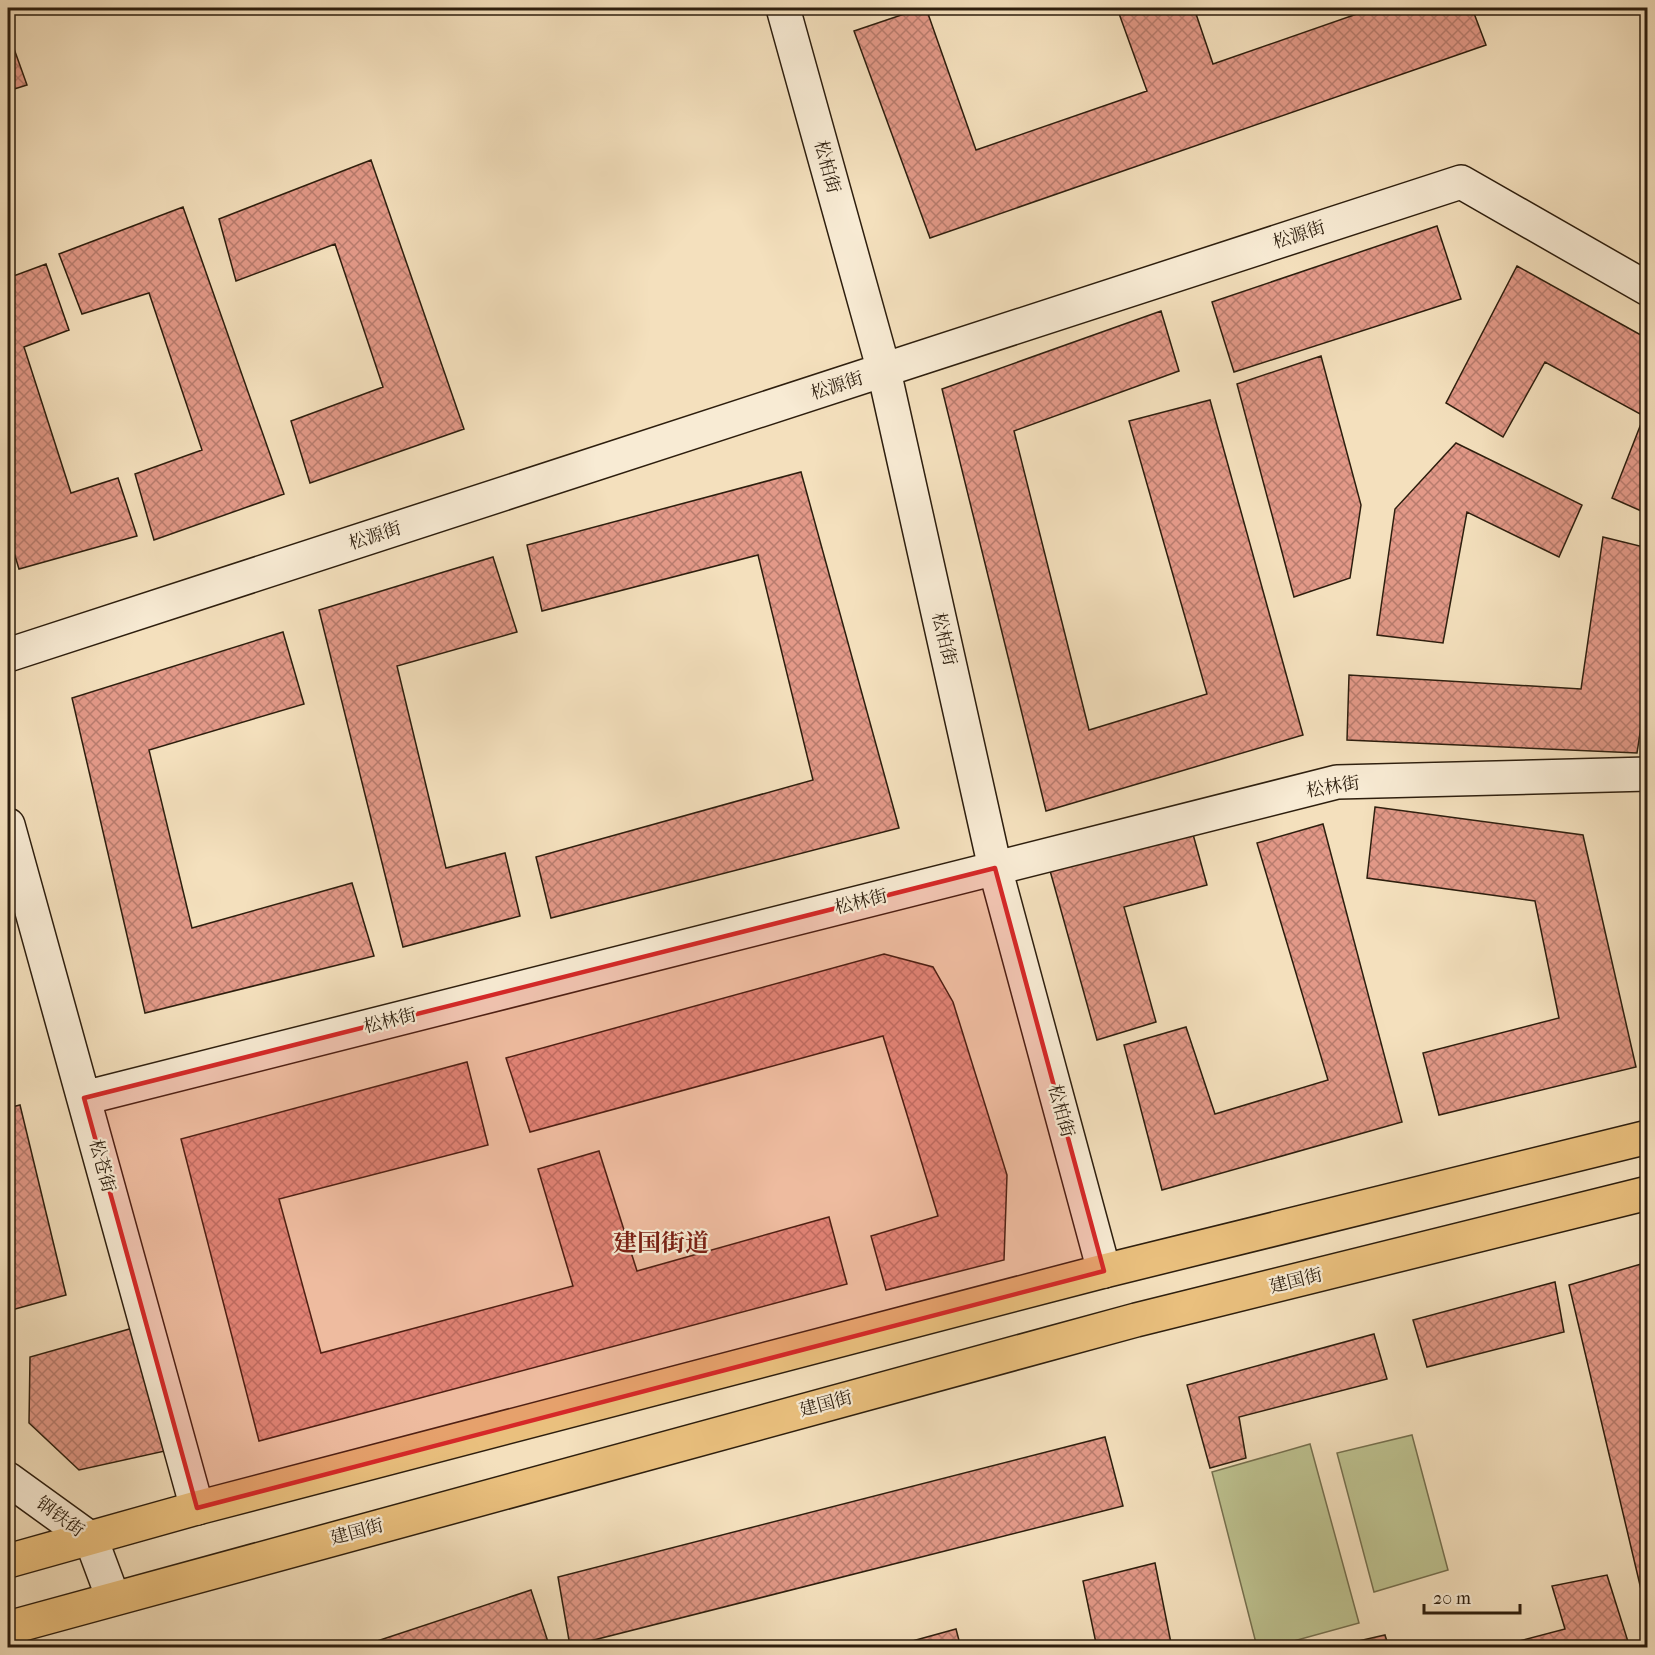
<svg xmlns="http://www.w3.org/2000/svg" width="1655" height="1655" font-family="'IM FELL French Canon','Noto Serif SC',serif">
<defs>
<pattern id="building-cross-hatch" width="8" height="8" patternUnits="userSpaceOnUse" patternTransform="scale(1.5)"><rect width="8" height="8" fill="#e39988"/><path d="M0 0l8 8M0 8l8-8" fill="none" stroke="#b87c6e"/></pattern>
</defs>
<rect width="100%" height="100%" fill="#f4e0bd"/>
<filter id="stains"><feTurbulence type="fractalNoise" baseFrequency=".00333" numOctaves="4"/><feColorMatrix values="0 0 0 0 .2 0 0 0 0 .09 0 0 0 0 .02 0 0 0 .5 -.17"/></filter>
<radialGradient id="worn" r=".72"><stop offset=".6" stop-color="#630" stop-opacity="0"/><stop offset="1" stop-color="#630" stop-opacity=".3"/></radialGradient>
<path fill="#bdc290" stroke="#75704f" stroke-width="1.5" d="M1412 1435 1448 1570 1374 1592 1337 1453Z
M1310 1444 1359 1623 1272 1647H1257L1212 1472Z"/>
<path fill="url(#building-cross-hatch)" stroke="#2d1e0e" stroke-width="1.5" d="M922 8H926L976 150 1147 91 1117 8H1194L1213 64 1374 8H1472L1486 45 930 238 854 31Z
M8 32 27 85 8 91Z
M371 160 464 429 310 483 291 421 383 387 335 244 236 281 219 219Z
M183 207 284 494 154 540 135 474 202 450 149 293 82 314 59 254Z
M1437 226 1461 299 1234 372 1212 302Z
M46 264 69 330 24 347 71 493 118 478 137 536 19 569 8 533V278Z
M1517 266 1648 339V514L1612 498 1644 416 1545 362 1503 437 1446 403Z
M1161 311 1179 371 1014 431 1089 730 1207 694 1129 421 1210 400 1303 735 1046 811 942 389Z
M1321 356 1361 505 1350 578 1294 597 1237 384Z
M1456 443 1582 505 1559 557 1467 512 1443 643 1377 635 1395 509Z
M801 472 899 828 551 918 536 857 813 780 758 555 542 611 527 545Z
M1603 537 1648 548V680L1637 753 1347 740 1349 675 1581 689Z
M493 557 517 632 397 666 446 868 505 853 520 916 403 947 319 610Z
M283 632 304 704 149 750 192 928 352 883 374 956 145 1013 72 698Z
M1375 807 1583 835 1636 1067 1439 1115 1423 1053 1559 1018 1535 901 1367 878Z
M1323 824 1402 1122 1162 1190 1124 1045 1186 1027 1215 1114 1328 1080 1257 843Z
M1191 827 1207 885 1124 907 1156 1022 1097 1040 1049 867Z
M884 954 933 967 953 1002 1007 1175 1004 1260 886 1290 871 1236 938 1216 883 1036 530 1132 506 1058Z
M467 1062 488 1145 279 1199 321 1353 573 1286 538 1169 599 1151 637 1271 829 1217 847 1284 259 1441 181 1139Z
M20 1105 66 1295 8 1311V1108Z
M1648 1262V1619L1569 1285Z
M1555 1282 1564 1332 1427 1367 1413 1320Z
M133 1328 165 1451 79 1470 29 1423 30 1357Z
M1374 1334 1387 1379 1239 1417 1246 1458 1210 1468 1187 1385Z
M1105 1437 1123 1506 570 1646 558 1577Z
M1155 1563 1172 1648H1097L1083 1581Z
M1607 1575 1630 1648H1492L1565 1629 1552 1586Z
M531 1590 550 1648H356Z
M956 1629 961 1648H887Z
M1385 1635 1389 1648H1332V1647Z"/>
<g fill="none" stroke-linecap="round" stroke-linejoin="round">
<defs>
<path id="secondary" d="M783 8 884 371 995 868 1104 1271
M8 655 1461 182 1648 289
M8 825 197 1508
M84 1098 1337 782 1648 774
M8 1479 91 1539 113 1598"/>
<path id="primary" d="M8 1561 197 1508 1104 1271 1648 1137
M8 1628 1136 1320 1648 1193"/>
</defs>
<use href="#secondary" stroke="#2d1e0e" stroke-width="36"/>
<use href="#primary" stroke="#2d1e0e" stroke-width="36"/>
<use href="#secondary" stroke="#f8ebd4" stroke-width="33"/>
<use href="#primary" stroke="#eac07e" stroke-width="33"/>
</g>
<path fill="#d62828" fill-opacity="0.2" stroke="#d62828" stroke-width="4.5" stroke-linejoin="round" d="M995 868 1104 1271 197 1508 84 1098Z"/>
<g text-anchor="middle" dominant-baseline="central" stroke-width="4.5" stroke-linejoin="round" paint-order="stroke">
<g font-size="18" fill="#2d1e0e" stroke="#f8ebd4">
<text transform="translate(827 167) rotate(75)">松柏街</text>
<text transform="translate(1299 235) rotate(-18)">松源街</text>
<text transform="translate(837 386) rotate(-18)">松源街</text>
<text transform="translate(375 536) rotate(-18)">松源街</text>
<text transform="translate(944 639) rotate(77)">松柏街</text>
<text transform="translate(1333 787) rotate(-9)">松林街</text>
<text transform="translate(861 902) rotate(-14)">松林街</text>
<text transform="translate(390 1021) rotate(-14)">松林街</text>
<text transform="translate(1061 1111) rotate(75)">松柏街</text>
<text transform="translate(102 1166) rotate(75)">松苍街</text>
<text transform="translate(1296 1281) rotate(-14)">建国街</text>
<text transform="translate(826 1404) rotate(-15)">建国街</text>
<text transform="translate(60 1517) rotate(36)">钢铁街</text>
<text transform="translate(357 1532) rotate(-15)">建国街</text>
</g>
<g font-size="24" font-weight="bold" fill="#7a1f14" stroke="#f8ebd4">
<text x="661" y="1243">建国街道</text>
</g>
</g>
<rect width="1655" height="1655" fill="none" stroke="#f4e0bd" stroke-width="30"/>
<rect x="9" y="9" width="1637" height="1637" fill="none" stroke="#2d1e0e" stroke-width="3"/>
<rect x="15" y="15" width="1625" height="1625" fill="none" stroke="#2d1e0e" stroke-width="1.5"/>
<path d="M1424 1604v9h96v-9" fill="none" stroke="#2d1e0e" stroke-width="3"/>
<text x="1433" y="1604" font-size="18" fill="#2d1e0e" stroke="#f8ebd4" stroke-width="4.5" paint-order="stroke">20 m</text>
<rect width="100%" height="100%" filter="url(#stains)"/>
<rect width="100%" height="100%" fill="url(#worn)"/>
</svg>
